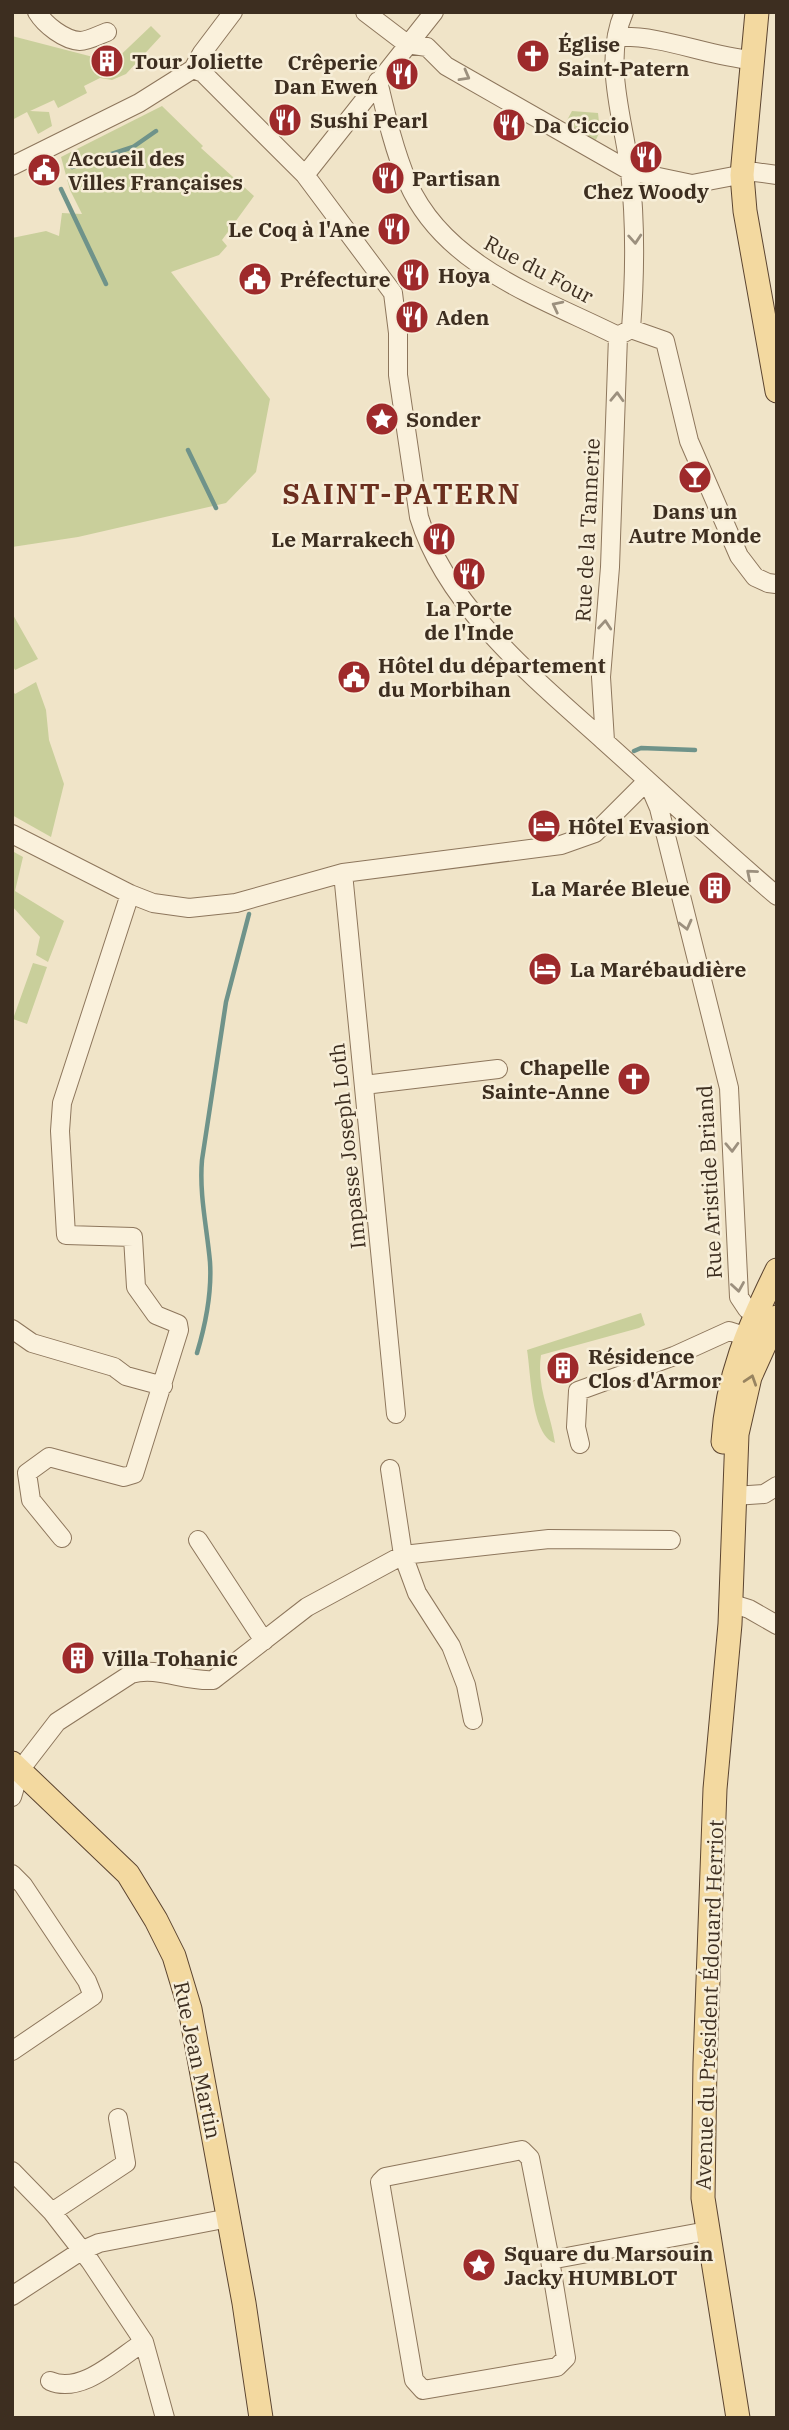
<svg xmlns="http://www.w3.org/2000/svg" width="789" height="2430" font-family="'IBM Plex Serif',serif">
<rect width="100%" height="100%" fill="#f0e4c8"/>
<path fill="#c9cf9b" d="M151 26 161 36 126 74 112 80 100 78 84 86 87 93 58 108 54 100 30 111 49 112 52 126 38 134 27 112 12 120V36L97 58 101 66 108 67Z
M162 106 203 146 201 148 254 196 222 240 227 246 219 255 171 272 270 399 256 472 226 503 78 537 12 547V238L46 231 59 236 62 213 82 214 70 190 61 157Z
M572 111 598 113 600 131 595 142 565 124Z
M12 613 38 659 15 670 12 664Z
M36 682 46 710 49 740 64 784 51 837 12 815V690L15 694Z
M14 852 23 857 15 891 64 921 48 962 36 955 40 937 12 906Z
M33 963 47 967 27 1024 13 1019Z
M641 1313 645 1325 639 1328 541 1355C536 1387 551 1413 555 1443 531 1435 531 1373 527 1350Z"/>
<g fill="none" stroke-linecap="round" stroke-linejoin="round">
<path stroke="#6f938a" stroke-width="4.5" d="M72 167 133 147 156 131
M61 189 106 284
M188 450 216 508
M634 751 641 748 695 750
M197 1353C206 1323 212 1293 210 1262 207 1228 199 1194 202 1160L226 1002 249 914"/>
<defs>
<path id="minor" d="M37 12C45 25 64 40 80 41 88 41 99 35 107 32
M365 12 407 44 427 47 446 66 630 171 692 184 755 172 777 175
M624 12C602 62 624 121 630 172 636 225 635 276 631 329L665 341 689 441 739 556 755 577 768 583 776 584
M617 37C664 35 706 56 752 60
M193 69 203 73 305 175 393 293 398 333V375L419 517C446 606 535 679 603 740 661 792 717 845 777 896
M378 81C386 115 394 150 408 183 445 267 542 298 618 336
M12 166 139 103 193 69 202 53 233 12
M305 175 434 12
M605 741 601 677 610 567 618 336 631 329
M650 787 659 808 729 1088 739 1297 747 1309 766 1317
M12 834 130 894 153 903 189 908 236 903 343 873 561 845 595 833 647 781
M343 873 396 1414
M364 1085 498 1069
M12 1329 32 1343 114 1367 126 1376 163 1386
M580 1444 576 1427 578 1391 674 1356 729 1331 748 1337
M390 1469 403 1555 417 1593 451 1646 466 1685 473 1720
M734 1496 764 1494 777 1486
M62 1538 31 1500 27 1473 49 1457 124 1477 134 1474 179 1330 178 1324 156 1315 136 1287 133 1237 66 1235 60 1131 62 1103 130 894
M198 1540 264 1641
M730 1603 749 1609 777 1625
M12 1797 20 1770 57 1722 131 1674C157 1666 185 1682 213 1680L307 1607 403 1555 549 1539 671 1540
M12 1874 23 1885 87 1981 93 1996 12 2051
M12 2171 52 2212 90 2261 144 2342 165 2418
M52 2212 126 2163 118 2118
M550 2260 566 2358 557 2367 423 2390 414 2380 380 2182 385 2177 522 2150 530 2158 550 2260 707 2231
M12 2296 81 2251 99 2243 229 2218
M50 2381C82 2395 118 2358 144 2342"/>
<path id="major" d="M757 12 742 175 745 211 777 391
M723 1442C727 1376 748 1329 777 1270
M12 1763 128 1874 156 1920 174 1956 190 2009 244 2303 261 2418
M738 2418 703 2198 705 2063 715 1789 730 1624 737 1434 750 1377 777 1317"/>
</defs>
<use href="#minor" stroke="#8d765c" stroke-width="20"/>
<use href="#major" stroke="#5b4430" stroke-width="25"/>
<use href="#minor" stroke="#faf1dc" stroke-width="18"/>
<use href="#major" stroke="#f3d9a0" stroke-width="23"/>
</g>
<defs><path id="oneway-chevron" d="M-2-3.5L2.5 0L-2 3.5" fill="none" stroke-width="1.6" stroke-linecap="round" stroke-linejoin="round" transform="scale(1.75)"/></defs>
<g stroke="#9c907e">
<use href="#oneway-chevron" transform="translate(465 76) rotate(29)"/>
<use href="#oneway-chevron" transform="translate(635 239) rotate(86)"/>
<use href="#oneway-chevron" transform="translate(557 306) rotate(-153)"/>
<use href="#oneway-chevron" transform="translate(617 397) rotate(-88)"/>
<use href="#oneway-chevron" transform="translate(605 625) rotate(-85)"/>
<use href="#oneway-chevron" transform="translate(751 874) rotate(-140)"/>
<use href="#oneway-chevron" transform="translate(686 925) rotate(76)"/>
<use href="#oneway-chevron" transform="translate(732 1147) rotate(88)"/>
<use href="#oneway-chevron" transform="translate(738 1287) rotate(81)"/>
</g>
<use stroke="#988460" href="#oneway-chevron" transform="translate(751 1380) rotate(-72)"/>
<defs>
<symbol id="church-disc" viewBox="-11 -11 22 22"><circle r="9.5" fill="#9e2a2b" stroke="#f7eed8"/><path d="M-1.2-6h2.4v3.5h3.3v2.4h-3.3V6h-2.4V-.1h-3.3v-2.4h3.3Z" fill="#fff"/></symbol>
<symbol id="building-disc" viewBox="-11 -11 22 22"><circle r="9.5" fill="#9e2a2b" stroke="#f7eed8"/><path d="M-4-6H4V6H1V3H-1V6H-4ZM-2.5-4.3h1.7v1.8h-1.7ZM.8-4.3h1.7v1.8H.8ZM-2.5-1h1.7V.8h-1.7ZM.8-1h1.7V.8H.8Z" fill="#fff"/></symbol>
<symbol id="restaurant-disc" viewBox="-11 -11 22 22"><circle r="9.5" fill="#9e2a2b" stroke="#f7eed8"/><path d="M-5-6h1v4h1v-4h1v4h1v-4h1v5L-1.5 .5V6h-2V.5L-5-1ZM5-6V6H3V1.5H1.5Q1.5-4 5-6Z" fill="#fff"/></symbol>
<symbol id="civic-disc" viewBox="-11 -11 22 22"><circle r="9.5" fill="#9e2a2b" stroke="#f7eed8"/><path d="M-.6-6.5H3V-4.5H.6V-3L4-1V1h2V6H-6V1h2V-1L-.6-3ZM-1.2 2.5V6h2.4V2.5Z" fill="#fff"/></symbol>
<symbol id="sight-disc" viewBox="-11 -11 22 22"><circle r="9.5" fill="#9e2a2b" stroke="#f7eed8"/><path d="M0-6L1.8-2.2L6-1.7L2.9 1.2L3.7 5.4L0 3.3L-3.7 5.4L-2.9 1.2L-6-1.7L-1.8-2.2Z" fill="#fff"/></symbol>
<symbol id="bar-disc" viewBox="-11 -11 22 22"><circle r="9.5" fill="#9e2a2b" stroke="#f7eed8"/><path d="M-6-5H6L.8 .8V4.5H3.5V6h-7V4.5H-.8V.8Z" fill="#fff"/></symbol>
<symbol id="hotel-disc" viewBox="-11 -11 22 22"><circle r="9.5" fill="#9e2a2b" stroke="#f7eed8"/><path d="M-6-4.5h1.5V1H6V5H4.5V3h-9V5H-6ZM-4 0a1.8 1.8 0 1 1 3.6 0ZM.5 0V-2.5h3Q6-2.5 6 0Z" fill="#fff"/></symbol>
</defs>
<g fill-rule="evenodd">
<use href="#church-disc" x="514" y="37" width="38" height="38"/>
<use href="#building-disc" x="88" y="42" width="38" height="38"/>
<use href="#restaurant-disc" x="383" y="55" width="38" height="38"/>
<use href="#restaurant-disc" x="266" y="101" width="38" height="38"/>
<use href="#restaurant-disc" x="490" y="106" width="38" height="38"/>
<use href="#restaurant-disc" x="627" y="138" width="38" height="38"/>
<use href="#civic-disc" x="25" y="151" width="38" height="38"/>
<use href="#restaurant-disc" x="369" y="159" width="38" height="38"/>
<use href="#restaurant-disc" x="375" y="210" width="38" height="38"/>
<use href="#restaurant-disc" x="394" y="256" width="38" height="38"/>
<use href="#civic-disc" x="236" y="260" width="38" height="38"/>
<use href="#restaurant-disc" x="393" y="298" width="38" height="38"/>
<use href="#sight-disc" x="363" y="400" width="38" height="38"/>
<use href="#bar-disc" x="676" y="458" width="38" height="38"/>
<use href="#restaurant-disc" x="420" y="520" width="38" height="38"/>
<use href="#restaurant-disc" x="450" y="555" width="38" height="38"/>
<use href="#civic-disc" x="335" y="658" width="38" height="38"/>
<use href="#hotel-disc" x="525" y="807" width="38" height="38"/>
<use href="#building-disc" x="696" y="869" width="38" height="38"/>
<use href="#hotel-disc" x="526" y="950" width="38" height="38"/>
<use href="#church-disc" x="615" y="1060" width="38" height="38"/>
<use href="#building-disc" x="544" y="1349" width="38" height="38"/>
<use href="#building-disc" x="59" y="1639" width="38" height="38"/>
<use href="#sight-disc" x="460" y="2246" width="38" height="38"/>
</g>
<g text-anchor="middle" dominant-baseline="central" stroke-width="5" stroke-linejoin="round" paint-order="stroke">
<g font-size="21" font-weight="bold" fill="#3d2e20" stroke="#f7eed8" text-anchor="start">
<text x="558" y="44">Église<tspan x="558" dy="24">Saint-Patern</tspan></text>
<text x="132" y="61">Tour Joliette</text>
<text x="378" y="62" text-anchor="end">Crêperie<tspan x="378" dy="24">Dan Ewen</tspan></text>
<text x="310" y="120">Sushi Pearl</text>
<text x="534" y="125">Da Ciccio</text>
<text x="68" y="158">Accueil des<tspan x="68" dy="24">Villes Françaises</tspan></text>
<text x="412" y="178">Partisan</text>
<text x="646" y="191" text-anchor="middle">Chez Woody</text>
<text x="370" y="229" text-anchor="end">Le Coq à l'Ane</text>
<text x="438" y="275">Hoya</text>
<text x="280" y="279">Préfecture</text>
<text x="436" y="317">Aden</text>
<text x="406" y="419">Sonder</text>
<text x="695" y="511" text-anchor="middle">Dans un<tspan x="695" dy="24">Autre Monde</tspan></text>
<text x="414" y="539" text-anchor="end">Le Marrakech</text>
<text x="469" y="608" text-anchor="middle">La Porte<tspan x="469" dy="24">de l'Inde</tspan></text>
<text x="378" y="665">Hôtel du département<tspan x="378" dy="24">du Morbihan</tspan></text>
<text x="568" y="826">Hôtel Evasion</text>
<text x="690" y="888" text-anchor="end">La Marée Bleue</text>
<text x="570" y="969">La Marébaudière</text>
<text x="610" y="1067" text-anchor="end">Chapelle<tspan x="610" dy="24">Sainte-Anne</tspan></text>
<text x="588" y="1356">Résidence<tspan x="588" dy="24">Clos d'Armor</tspan></text>
<text x="102" y="1658">Villa Tohanic</text>
<text x="504" y="2253">Square du Marsouin<tspan x="504" dy="24">Jacky HUMBLOT</tspan></text>
</g>
<g font-size="21" fill="#3d2e20" stroke="#f7eed8">
<text transform="translate(539 269) rotate(28)">Rue du Four</text>
<text transform="translate(587 530) rotate(-87)">Rue de la Tannerie</text>
<text transform="translate(347 1146) rotate(-96)">Impasse Joseph Loth</text>
<text transform="translate(709 1182) rotate(-93)">Rue Aristide Briand</text>
<text transform="translate(709 2005) rotate(-88)">Avenue du Président Édouard Herriot</text>
<text transform="translate(198 2060) rotate(78)">Rue Jean Martin</text>
</g>
<g font-size="28" font-weight="bold" letter-spacing="2" fill="#6b2e1e" stroke="#f7eed8">
<text x="402" y="493">SAINT-PATERN</text>
</g>
</g>
<rect width="789" height="2430" fill="none" stroke="#3d2e20" stroke-width="28"/>
</svg>
